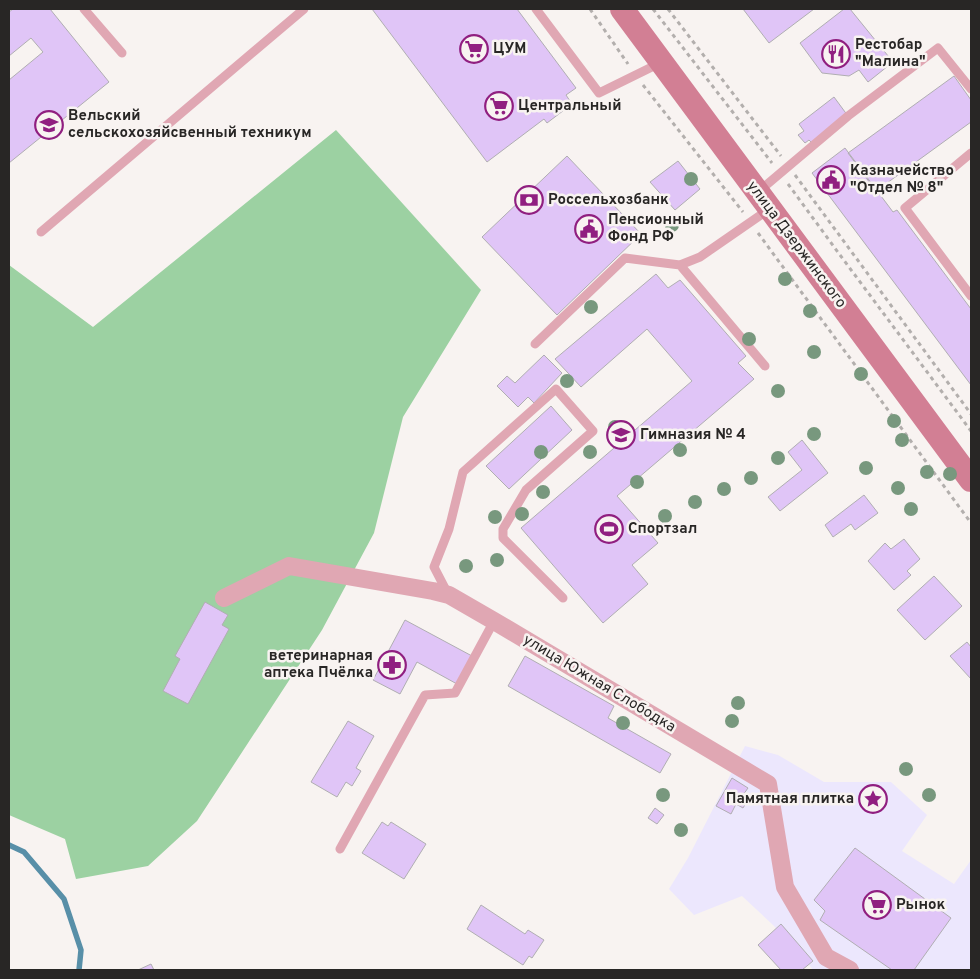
<svg xmlns="http://www.w3.org/2000/svg" width="980" height="979" font-family="Overpass,sans-serif">
<rect width="100%" height="100%" fill="#f8f3f1"/>
<path fill="#ece7fd" d="M745 746 778 755 824 782H891L927 815 902 851 954 884 971 860V970H813L803 957V956L773 925 742 896 694 915 669 889 688 858Z"/>
<path fill="#9cd1a2" d="M336 130 481 290 403 417 374 533 322 630 197 821 148 866 76 879 65 839 9 815V265L93 327Z"/>
<g fill="none" stroke-linecap="round" stroke-linejoin="round">
<path stroke="#588fa8" stroke-width="5.5" d="M9 845 24 852 64 899 81 950 79 970"/>
</g>
<path fill="#e0c5f7" stroke="#b0aeb2" d="M13 9H50L109 82 9 163V80L43 52 31 38 9 56V12Z
M372 9H517L576 88 566 95 572 104 547 123 544 119 487 162Z
M743 9H814L769 43Z
M844 9H850L893 62 868 82 859 70 849 76 822 73 800 43Z
M954 76 971 100V122L876 191 848 153Z
M834 97 848 116 812 143 809 140 805 143 798 135 804 131 799 124Z
M845 148 893 212 897 210 971 309V385L812 173Z
M567 156 641 234 557 315 482 237Z
M678 161 700 189 675 210 650 182Z
M656 274 668 288 680 280 746 356 738 363 754 379 617 496 658 543 632 565 648 584 603 623 521 528 692 381 647 329 581 387 555 359Z
M544 355 562 373 534 403 528 397 518 407 497 386 507 376 515 383Z
M551 406 572 430 509 489 486 466Z
M802 440 828 473 780 511 768 497 802 470 788 452Z
M864 495 878 513 855 530 851 524 833 537 825 525Z
M904 539 920 559 907 571 911 575 894 590 868 561 885 543 891 549Z
M934 576 962 606 925 640 897 610Z
M205 602 228 615 222 625 229 629 188 704 163 691 180 659 175 656Z
M405 620 472 656 457 684 417 662 400 694 373 680Z
M967 642 971 647V679L950 656Z
M525 656 614 706 608 718 671 754 660 773 508 686Z
M348 721 374 736 356 768 361 771 352 786 346 782 337 797 311 782Z
M732 778 748 788 743 795 749 798 743 808 736 804 731 814 716 806Z
M655 808 664 815 657 824 648 818Z
M382 822 388 826 391 822 426 844 404 879 362 853Z
M855 848 951 918 914 970H892L820 920 825 911 814 900Z
M481 905 525 934 528 930 544 940 532 958 529 956 523 965 467 929Z
M781 924 813 961 802 970H781L758 945Z
M151 964 154 970H138Z"/>
<g fill="none" stroke-linecap="round" stroke-linejoin="round">
<path stroke="#b3afad" stroke-width="3" stroke-dasharray="4 4" stroke-linecap="butt" d="M590 9 628 64
M653 9 772 163
M668 9 781 156
M643 85 743 212
M795 175 971 414
M788 184 840 255 971 431
M758 233 971 523"/>
<path stroke="#e0a7b3" stroke-width="9" d="M84 9 122 53
M536 9 599 93 660 63
M971 153 905 208 971 296
M758 192 848 116 938 48 971 89
M41 232 304 9
M680 265 765 366
M535 344 625 258 680 265 700 257 768 210
M448 594 434 567 449 529 463 472 556 389 593 431 526 490 503 529V538L563 598
M340 849 425 695 455 693 494 621"/>
<path stroke="#e0a7b3" stroke-width="18" d="M224 598 289 566 433 591 449 595 494 621 768 784 785 887 826 957 850 970"/>
<path stroke="#d27f94" stroke-width="24" d="M622 9 971 480"/>
</g>
<g fill="#78987e">
<circle cx="691" cy="179" r="7"/>
<circle cx="672" cy="225" r="7"/>
<circle cx="785" cy="279" r="7"/>
<circle cx="591" cy="307" r="7"/>
<circle cx="810" cy="311" r="7"/>
<circle cx="749" cy="339" r="7"/>
<circle cx="814" cy="352" r="7"/>
<circle cx="861" cy="374" r="7"/>
<circle cx="567" cy="381" r="7"/>
<circle cx="778" cy="391" r="7"/>
<circle cx="894" cy="421" r="7"/>
<circle cx="615" cy="427" r="7"/>
<circle cx="814" cy="434" r="7"/>
<circle cx="902" cy="440" r="7"/>
<circle cx="680" cy="450" r="7"/>
<circle cx="541" cy="452" r="7"/>
<circle cx="590" cy="452" r="7"/>
<circle cx="778" cy="458" r="7"/>
<circle cx="866" cy="468" r="7"/>
<circle cx="927" cy="472" r="7"/>
<circle cx="950" cy="474" r="7"/>
<circle cx="751" cy="478" r="7"/>
<circle cx="637" cy="482" r="7"/>
<circle cx="898" cy="488" r="7"/>
<circle cx="724" cy="489" r="7"/>
<circle cx="543" cy="492" r="7"/>
<circle cx="695" cy="502" r="7"/>
<circle cx="911" cy="509" r="7"/>
<circle cx="522" cy="514" r="7"/>
<circle cx="665" cy="516" r="7"/>
<circle cx="495" cy="517" r="7"/>
<circle cx="497" cy="560" r="7"/>
<circle cx="466" cy="566" r="7"/>
<circle cx="738" cy="703" r="7"/>
<circle cx="732" cy="721" r="7"/>
<circle cx="623" cy="723" r="7"/>
<circle cx="906" cy="769" r="7"/>
<circle cx="663" cy="795" r="7"/>
<circle cx="929" cy="795" r="7"/>
<circle cx="681" cy="830" r="7"/>
</g>
<defs>
<symbol id="supermarket-ring" viewBox="-11 -11 22 22"><circle r="9.5" fill="#f8f3f1" stroke="#901f80" stroke-width="1.5"/><path d="M-6-5.5h2.5l.6 2H6L4.5 2H-2.5L-4.4-4H-6ZM-1.5 3.2a1.3 1.3 0 1 0 .1 0ZM3 3.2a1.3 1.3 0 1 0 .1 0Z" fill="#901f80"/></symbol>
<symbol id="restaurant-ring" viewBox="-11 -11 22 22"><circle r="9.5" fill="#f8f3f1" stroke="#901f80" stroke-width="1.5"/><path d="M-5-6h1v4h1v-4h1v4h1v-4h1v5L-1.5 .5V6h-2V.5L-5-1ZM5-6V6H3V1.5H1.5Q1.5-4 5-6Z" fill="#901f80"/></symbol>
<symbol id="university-ring" viewBox="-11 -11 22 22"><circle r="9.5" fill="#f8f3f1" stroke="#901f80" stroke-width="1.5"/><path d="M0-5L7-2L0 1L-7-2ZM-4 1L0 2.5L4 1V4Q0 6-4 4Z" fill="#901f80"/></symbol>
<symbol id="civic-ring" viewBox="-11 -11 22 22"><circle r="9.5" fill="#f8f3f1" stroke="#901f80" stroke-width="1.5"/><path d="M-.6-6.5H3V-4.5H.6V-3L4-1V1h2V6H-6V1h2V-1L-.6-3ZM-1.2 2.5V6h2.4V2.5Z" fill="#901f80"/></symbol>
<symbol id="bank-ring" viewBox="-11 -11 22 22"><circle r="9.5" fill="#f8f3f1" stroke="#901f80" stroke-width="1.5"/><path d="M-6-4H6V4H-6ZM0-2.3a2.3 2.3 0 1 0 0 4.6a2.3 2.3 0 1 0 0-4.6Z" fill="#901f80"/></symbol>
<symbol id="school-ring" viewBox="-11 -11 22 22"><circle r="9.5" fill="#f8f3f1" stroke="#901f80" stroke-width="1.5"/><path d="M0-5L7-2L0 1L-7-2ZM-4 1L0 2.5L4 1V4Q0 6-4 4Z" fill="#901f80"/></symbol>
<symbol id="stadium-ring" viewBox="-11 -11 22 22"><circle r="9.5" fill="#f8f3f1" stroke="#901f80" stroke-width="1.5"/><path d="M0-5a6.5 5 0 1 0 0 10a6.5 5 0 1 0 0-10ZM-3.5-1.8h7v3.6h-7Z" fill="#901f80"/></symbol>
<symbol id="pharmacy-ring" viewBox="-11 -11 22 22"><circle r="9.5" fill="#f8f3f1" stroke="#901f80" stroke-width="1.5"/><path d="M-2-6h4v4h4v4h-4v4h-4v-4h-4v-4h4Z" fill="#901f80"/></symbol>
<symbol id="sight-ring" viewBox="-11 -11 22 22"><circle r="9.5" fill="#f8f3f1" stroke="#901f80" stroke-width="1.5"/><path d="M0-6L1.8-2.2L6-1.7L2.9 1.2L3.7 5.4L0 3.3L-3.7 5.4L-2.9 1.2L-6-1.7L-1.8-2.2Z" fill="#901f80"/></symbol>
</defs>
<g fill-rule="evenodd">
<use href="#supermarket-ring" x="458" y="33" width="32" height="32"/>
<use href="#restaurant-ring" x="820" y="38" width="32" height="32"/>
<use href="#supermarket-ring" x="483" y="90" width="32" height="32"/>
<use href="#university-ring" x="33" y="109" width="32" height="32"/>
<use href="#civic-ring" x="815" y="164" width="32" height="32"/>
<use href="#bank-ring" x="513" y="184" width="32" height="32"/>
<use href="#civic-ring" x="573" y="213" width="32" height="32"/>
<use href="#school-ring" x="605" y="419" width="32" height="32"/>
<use href="#stadium-ring" x="593" y="513" width="32" height="32"/>
<use href="#pharmacy-ring" x="376" y="649" width="32" height="32"/>
<use href="#sight-ring" x="857" y="783" width="32" height="32"/>
<use href="#supermarket-ring" x="861" y="889" width="32" height="32"/>
</g>
<g text-anchor="middle" dominant-baseline="central" stroke-width="5" stroke-linejoin="round" paint-order="stroke">
<g font-size="15" font-weight="bold" fill="#282625" stroke="#f8f3f1" text-anchor="start">
<text x="855" y="45">Рестобар<tspan x="855" dy="17">"Малина"</tspan></text>
<text x="493" y="49">ЦУМ</text>
<text x="518" y="106">Центральный</text>
<text x="68" y="116">Вельский<tspan x="68" dy="17">сельскохозяйсвенный техникум</tspan></text>
<text x="850" y="171">Казначейство<tspan x="850" dy="17">"Отдел № 8"</tspan></text>
<text x="548" y="200">Россельхозбанк</text>
<text x="608" y="220">Пенсионный<tspan x="608" dy="17">Фонд РФ</tspan></text>
<text x="640" y="435">Гимназия № 4</text>
<text x="628" y="529">Спортзал</text>
<text x="373" y="656" text-anchor="end">ветеринарная<tspan x="373" dy="17">аптека Пчёлка</tspan></text>
<text x="854" y="799" text-anchor="end">Памятная плитка</text>
<text x="896" y="905">Рынок</text>
</g>
<g font-size="15" fill="#282625" stroke="#f8f3f1">
<text transform="translate(796 245) rotate(53)">улица Дзержинского</text>
<text transform="translate(599 684) rotate(31)">улица Южная Слободка</text>
</g>
</g>
<rect width="980" height="979" fill="none" stroke="#282625" stroke-width="20"/>
</svg>
